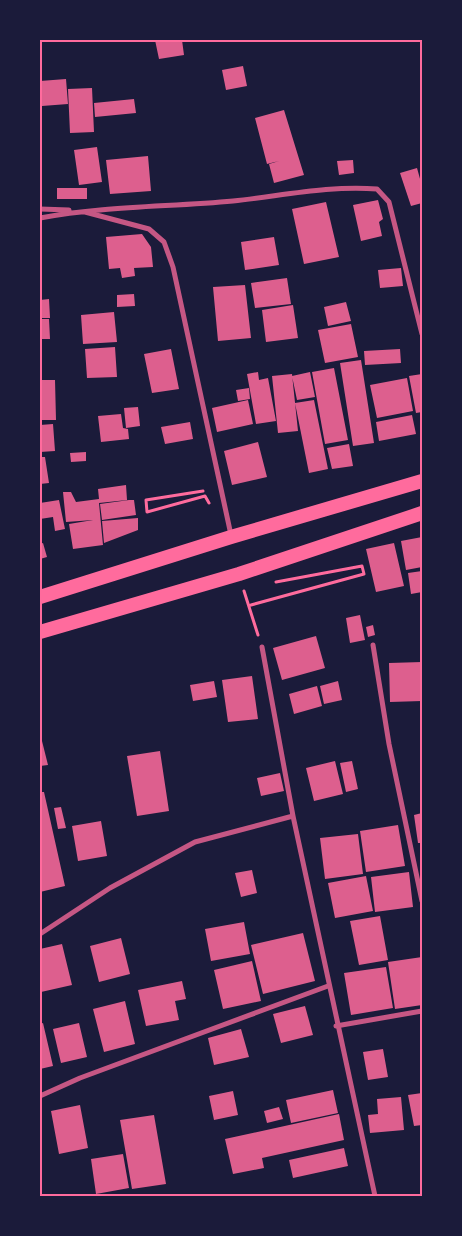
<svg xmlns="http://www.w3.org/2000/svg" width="462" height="1236" font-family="'Space Grotesk',sans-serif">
<rect width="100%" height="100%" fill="#1b1b3a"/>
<path fill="#dd5f8e" d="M155 40H182L184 55 159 59Z
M243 66 247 86 226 90 222 70Z
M66 79 68 104 42 106 40 81Z
M92 88 94 132 70 133 68 89Z
M134 99 136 113 95 117 94 103Z
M284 110 304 175 274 183 269 164 279 161 267 164 255 118Z
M97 147 102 182 79 185 74 150Z
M148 156 151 191 110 194 106 160Z
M353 160 354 173 339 175 337 161Z
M417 168 422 186V203L411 206 400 173Z
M57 188H87V199H57Z
M378 200 383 219 379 222 382 236 361 241 353 205Z
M326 202 339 257 304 264 292 209Z
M142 234 151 247 153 267 134 268 135 276 122 278 120 268 109 269 106 237Z
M274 237 279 265 245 270 241 242Z
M401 268 403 286 380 288 378 270Z
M287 278 291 304 255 308 251 283Z
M245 285 251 338 218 341 213 287Z
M134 294 135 306 117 307V295Z
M49 299 50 318H40V300Z
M346 302 351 321 328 326 324 307Z
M293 305 298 338 266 342 262 310Z
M114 312 117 342 83 344 81 315Z
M40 319H49L50 339H40Z
M351 324 358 357 325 363 318 330Z
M115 347 117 377 87 378 85 349Z
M171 349 179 389 152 393 144 354Z
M400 349 401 363 365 365 364 351Z
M361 360 374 443 353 446 340 363Z
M334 368 348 440 325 444 312 372Z
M258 372 259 380 268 378 276 421 256 424 247 374Z
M310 372 315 397 297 400 292 376Z
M292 374 298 431 278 433 272 376Z
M422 374V412L416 413 409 376Z
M407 378 413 411 377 418 370 385Z
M40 380H55L56 420H40Z
M249 388 250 399 238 401 236 390Z
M248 400 253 424 217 432 212 408Z
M314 400 328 469 309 473 295 403Z
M138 407 140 426 126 428 124 408Z
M121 414 123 428 128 429 129 439 101 442 98 416Z
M412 415 416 434 379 441 376 422Z
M190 422 193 439 165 444 161 427Z
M53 424 55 451 40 452V425Z
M258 442 267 477 232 485 224 451Z
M349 444 353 466 332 469 327 448Z
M86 452V461L71 462 70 453Z
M40 457H45L49 483 40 484Z
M126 485 127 500 99 503 103 545 73 549 69 524 93 520 66 522 63 492H71L76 502 99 499 98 489Z
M59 500 65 529 55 531 53 517 40 519V503Z
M129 500H134L136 515 102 520 100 504Z
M138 518V530L104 543 102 521Z
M422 537V567L406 570 401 541Z
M43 543 47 557 40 559V544Z
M394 543 404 586 376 592 366 549Z
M422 571V592L411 594 408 573Z
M360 615 365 640 350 643 346 618Z
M373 625 375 635 368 637 366 627Z
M316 636 325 668 282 680 273 648Z
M422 662V701L390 702 389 663Z
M252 676 258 719 228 722 222 680Z
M214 681 217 697 193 701 190 685Z
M338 681 342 700 324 704 320 686Z
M317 686 322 706 294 714 289 694Z
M40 733 48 765 40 766Z
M160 751 169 811 137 816 127 756Z
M335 761 343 794 314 801 306 768Z
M352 761 358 789 346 792 340 763Z
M280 773 284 791 261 796 257 778Z
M40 792H44L65 886 40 892Z
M61 807 66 828 58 829 54 808Z
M422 813V843H418L414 815Z
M101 821 107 856 78 861 72 826Z
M398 825 405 866 366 872 360 831Z
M358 834 363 874 325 879 320 838Z
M252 870 257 893 241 897 235 873Z
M409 872 413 907 375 912 371 877Z
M366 876 373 911 335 918 328 883Z
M380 916 388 960 359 965 350 921Z
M244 922 250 954 211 961 205 929Z
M303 933 315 981 263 994 251 945Z
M121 938 130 974 99 982 90 946Z
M62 944 72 985 41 992 40 949Z
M422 957V1005L395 1009 388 962Z
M252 961 261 1001 223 1009 214 970Z
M386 967 393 1008 351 1015 344 973Z
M182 981 186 999 175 1001 179 1020 146 1026 138 990Z
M125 1001 135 1044 104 1052 93 1009Z
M305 1006 313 1035 281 1043 273 1014Z
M43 1023 53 1066 40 1069V1024Z
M79 1023 87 1057 61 1063 53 1029Z
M241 1029 249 1057 214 1065 208 1038Z
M383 1049 388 1077 368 1080 363 1052Z
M333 1090 338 1113 291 1123 286 1100Z
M233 1091 238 1115 214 1120 209 1096Z
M422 1093V1125L414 1126 408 1095Z
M401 1097 404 1130 370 1133 368 1115 378 1114 377 1099Z
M80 1105 88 1148 59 1154 51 1111Z
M279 1107 283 1119 267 1123 264 1111Z
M339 1114 344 1140 262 1158 264 1168 233 1174 225 1139Z
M154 1115 166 1184 132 1189 120 1120Z
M344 1148 348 1166 293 1178 289 1160Z
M123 1154 129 1188 96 1194 91 1159Z"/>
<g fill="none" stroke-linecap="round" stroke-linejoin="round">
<path stroke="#ff6b9d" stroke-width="3" d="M203 491 146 500 147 512 205 496 209 503
M244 591 258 635
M251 605 364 574 362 566 276 582"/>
<path stroke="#c65784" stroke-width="5" d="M40 209 69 210
M85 212 149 229 164 242 173 267 231 535
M40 218C104 206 169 207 233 201 281 196 330 185 377 189L389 202 422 334
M373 645 389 744 422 901
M262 647 293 816 375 1196
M40 934 110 888 195 842 293 816
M336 1026 422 1011
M40 1096 80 1078 328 986"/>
<path stroke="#ff6b9d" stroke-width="14" d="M40 597 231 537 422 481
M40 632 239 574 422 513"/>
</g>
<rect width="462" height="1236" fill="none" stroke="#1b1b3a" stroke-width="82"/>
<rect x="41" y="41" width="380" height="1154" fill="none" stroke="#ff6b9d" stroke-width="2"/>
</svg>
